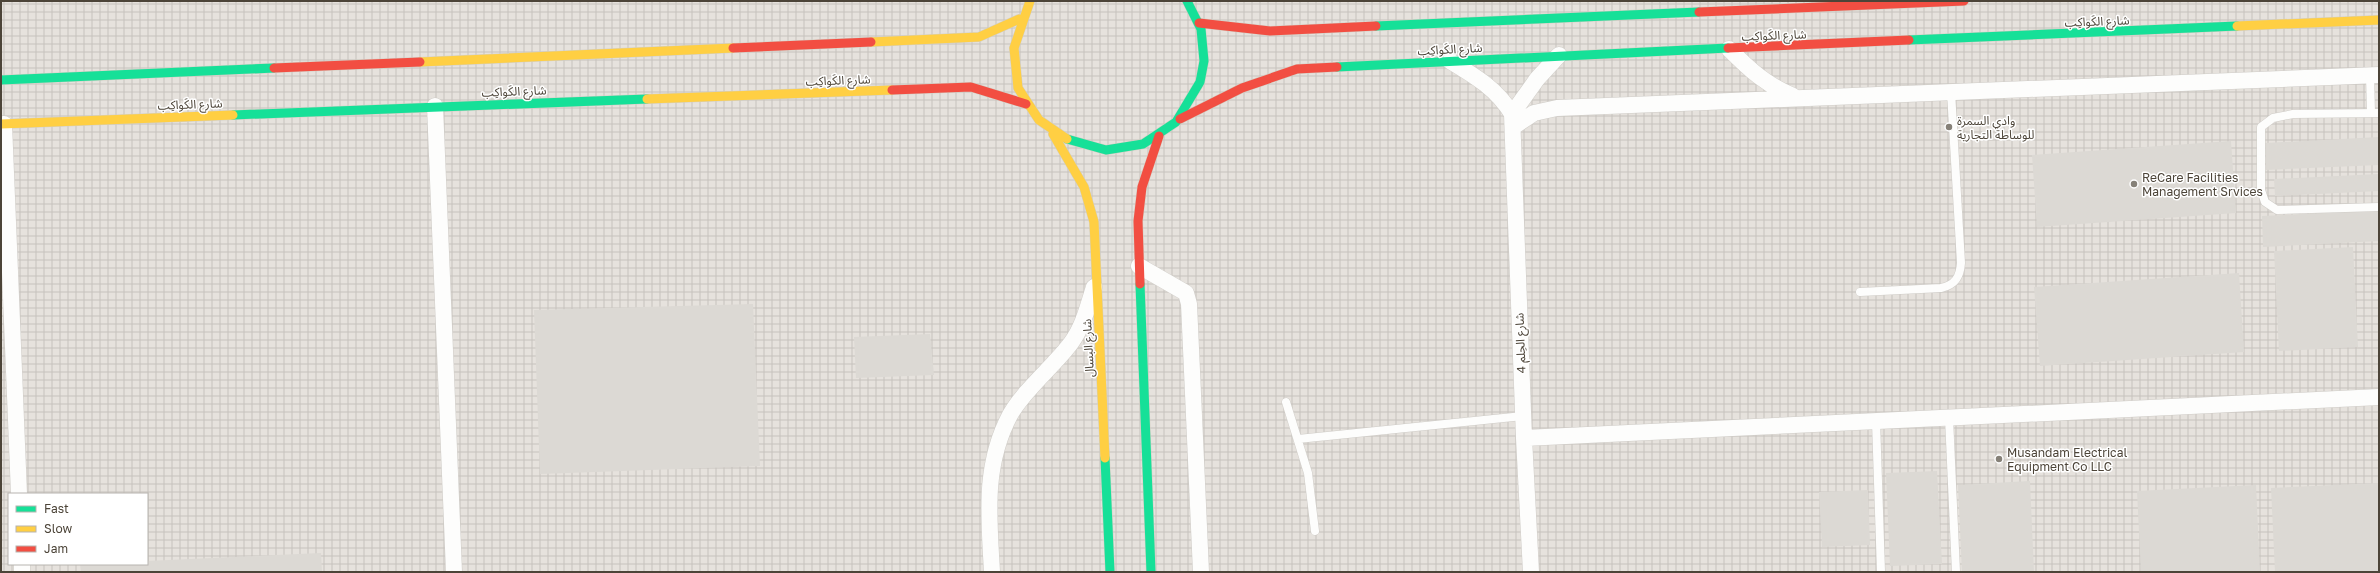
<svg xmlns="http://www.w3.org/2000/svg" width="2380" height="573" font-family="'Golos Text','Noto Sans Arabic',sans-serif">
<defs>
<pattern id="industrial-grid" width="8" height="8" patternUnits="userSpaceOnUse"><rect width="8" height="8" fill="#e6e2dd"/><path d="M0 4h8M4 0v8" fill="none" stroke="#c7c3be"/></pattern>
</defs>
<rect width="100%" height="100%" fill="#f3f2ee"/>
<path fill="url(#industrial-grid)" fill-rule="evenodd" d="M1 1H2379V572H1ZM9 494H147V564H9Z"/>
<path fill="#dcd9d4" d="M2379 137V165L2266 170 2265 143Z
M2231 141 2236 213 2037 227 2032 155Z
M2379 174V191L2275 196 2274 179Z
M2379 210V241L2263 247 2262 216Z
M2353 247 2358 347 2279 351 2274 251Z
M2239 273 2244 352 2040 366 2034 287Z
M753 304 760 466 540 474 534 310Z
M930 334 934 375 856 378 854 337Z
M1937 471 1942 564 1890 566 1886 473Z
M2030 481 2034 572H1962L1958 485Z
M2379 483V572H2275L2271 488Z
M2256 485 2260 572H2141L2137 491Z
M1868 490 1870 545 1822 547 1819 492Z
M321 553 322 572H81L80 564H147V561Z"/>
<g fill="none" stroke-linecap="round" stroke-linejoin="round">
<defs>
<path id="lane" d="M2370 75 2371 113
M2379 113 2293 114 2273 118 2261 127V190L2265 202 2277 210 2379 207
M1860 292 1941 288C1955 285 1960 277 1961 263L1951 92
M1286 402 1308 473 1315 531
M1949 418 1956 572
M1876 421 1881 572
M1298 439 1523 416"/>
<path id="street" d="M1729 49C1749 69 1766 85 1793 96
M1450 61C1475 76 1497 89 1512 114L1524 438 1531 572
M435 106 454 572
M1512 114 1537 79 1559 55
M4 124 19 494
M1513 127 1534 113 1557 108 2379 75
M1139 266 1186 293 1189 304 1201 572
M1524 438 2379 397
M22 564V572
M992 572C989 517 983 466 1010 415 1023 391 1054 366 1071 343 1083 327 1088 306 1094 287"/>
<path id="fast" d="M1376 26 1699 12
M1909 40 2237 26
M1337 67 1728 48
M1 80 274 68
M233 115 647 99
M1067 139 1106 150 1143 144 1176 122 1200 82 1204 61 1201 29 1187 1
M1140 284 1151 572
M1105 458 1110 572"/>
<path id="slow" d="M1030 1 1014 48 1018 88 1039 120 1067 139
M2237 26 2379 20
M871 42 979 37 1019 19
M420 62 733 48
M647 99 892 90
M1 124 233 115
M1053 134 1084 187 1094 222 1105 458"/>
<path id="jam" d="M1699 12 1964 1
M1199 23 1270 31 1376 26
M733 48 871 42
M1728 48 1909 40
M274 68 420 62
M892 90 971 87 1026 104
M1180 119 1242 88 1297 69 1337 67
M1140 284 1138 221 1142 187 1159 136"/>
</defs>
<use href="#lane" stroke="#d0cdc8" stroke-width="9"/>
<use href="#street" stroke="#d0cdc8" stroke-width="17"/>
<use href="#fast" stroke="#d3cfc4" stroke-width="10"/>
<use href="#slow" stroke="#d3cfc4" stroke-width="10"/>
<use href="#jam" stroke="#d3cfc4" stroke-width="10"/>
<use href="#lane" stroke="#fdfdfc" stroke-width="8"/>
<use href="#street" stroke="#fdfdfc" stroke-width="16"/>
<use href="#fast" stroke="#16e098" stroke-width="9"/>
<use href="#slow" stroke="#ffcf43" stroke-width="9"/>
<use href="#jam" stroke="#f24e42" stroke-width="9"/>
</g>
<g fill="#868178" stroke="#fff" stroke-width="1.5">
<circle cx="1949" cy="127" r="4"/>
<circle cx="2134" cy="184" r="4"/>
<circle cx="1999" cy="459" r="4"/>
</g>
<g text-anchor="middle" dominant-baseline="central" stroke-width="3" stroke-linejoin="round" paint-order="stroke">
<g font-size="12" fill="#4c4438" stroke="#fff">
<text transform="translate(2097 21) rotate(-2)">شارع الكَواكِب</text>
<text transform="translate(1774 35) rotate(-2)">شارع الكَواكِب</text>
<text transform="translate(1450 49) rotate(-3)">شارع الكَواكِب</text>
<text transform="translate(838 80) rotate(-2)">شارع الكَواكِب</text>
<text transform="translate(514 91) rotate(-2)">شارع الكَواكِب</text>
<text transform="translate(190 104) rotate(-2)">شارع الكَواكِب</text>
<text transform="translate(1520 343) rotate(-92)">شارع الحِلم 4</text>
<text transform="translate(1088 348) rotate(-93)">شارع البسال</text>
</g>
<g font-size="12" fill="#4c4438" stroke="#fff" text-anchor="start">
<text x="1957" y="120">وادي السمرة<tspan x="1957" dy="14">للوساطة التجارية</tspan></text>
<text x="2142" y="177">ReCare Facilities<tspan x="2142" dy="14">Management Srvices</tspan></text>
<text x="2007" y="452">Musandam Electrical<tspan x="2007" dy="14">Equipment Co LLC</tspan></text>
</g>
</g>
<rect width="2380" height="573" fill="none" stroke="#4c4438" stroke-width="4"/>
<rect x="8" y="493" width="140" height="72" fill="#ffffff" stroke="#b7b4af"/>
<rect x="16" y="506" width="20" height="6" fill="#16e098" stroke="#b7b4af"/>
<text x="44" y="513" font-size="12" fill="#4c4438">Fast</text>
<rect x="16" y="526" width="20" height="6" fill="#ffcf43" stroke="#b7b4af"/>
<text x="44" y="533" font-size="12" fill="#4c4438">Slow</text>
<rect x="16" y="546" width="20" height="6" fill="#f24e42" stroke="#b7b4af"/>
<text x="44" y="553" font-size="12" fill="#4c4438">Jam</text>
</svg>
